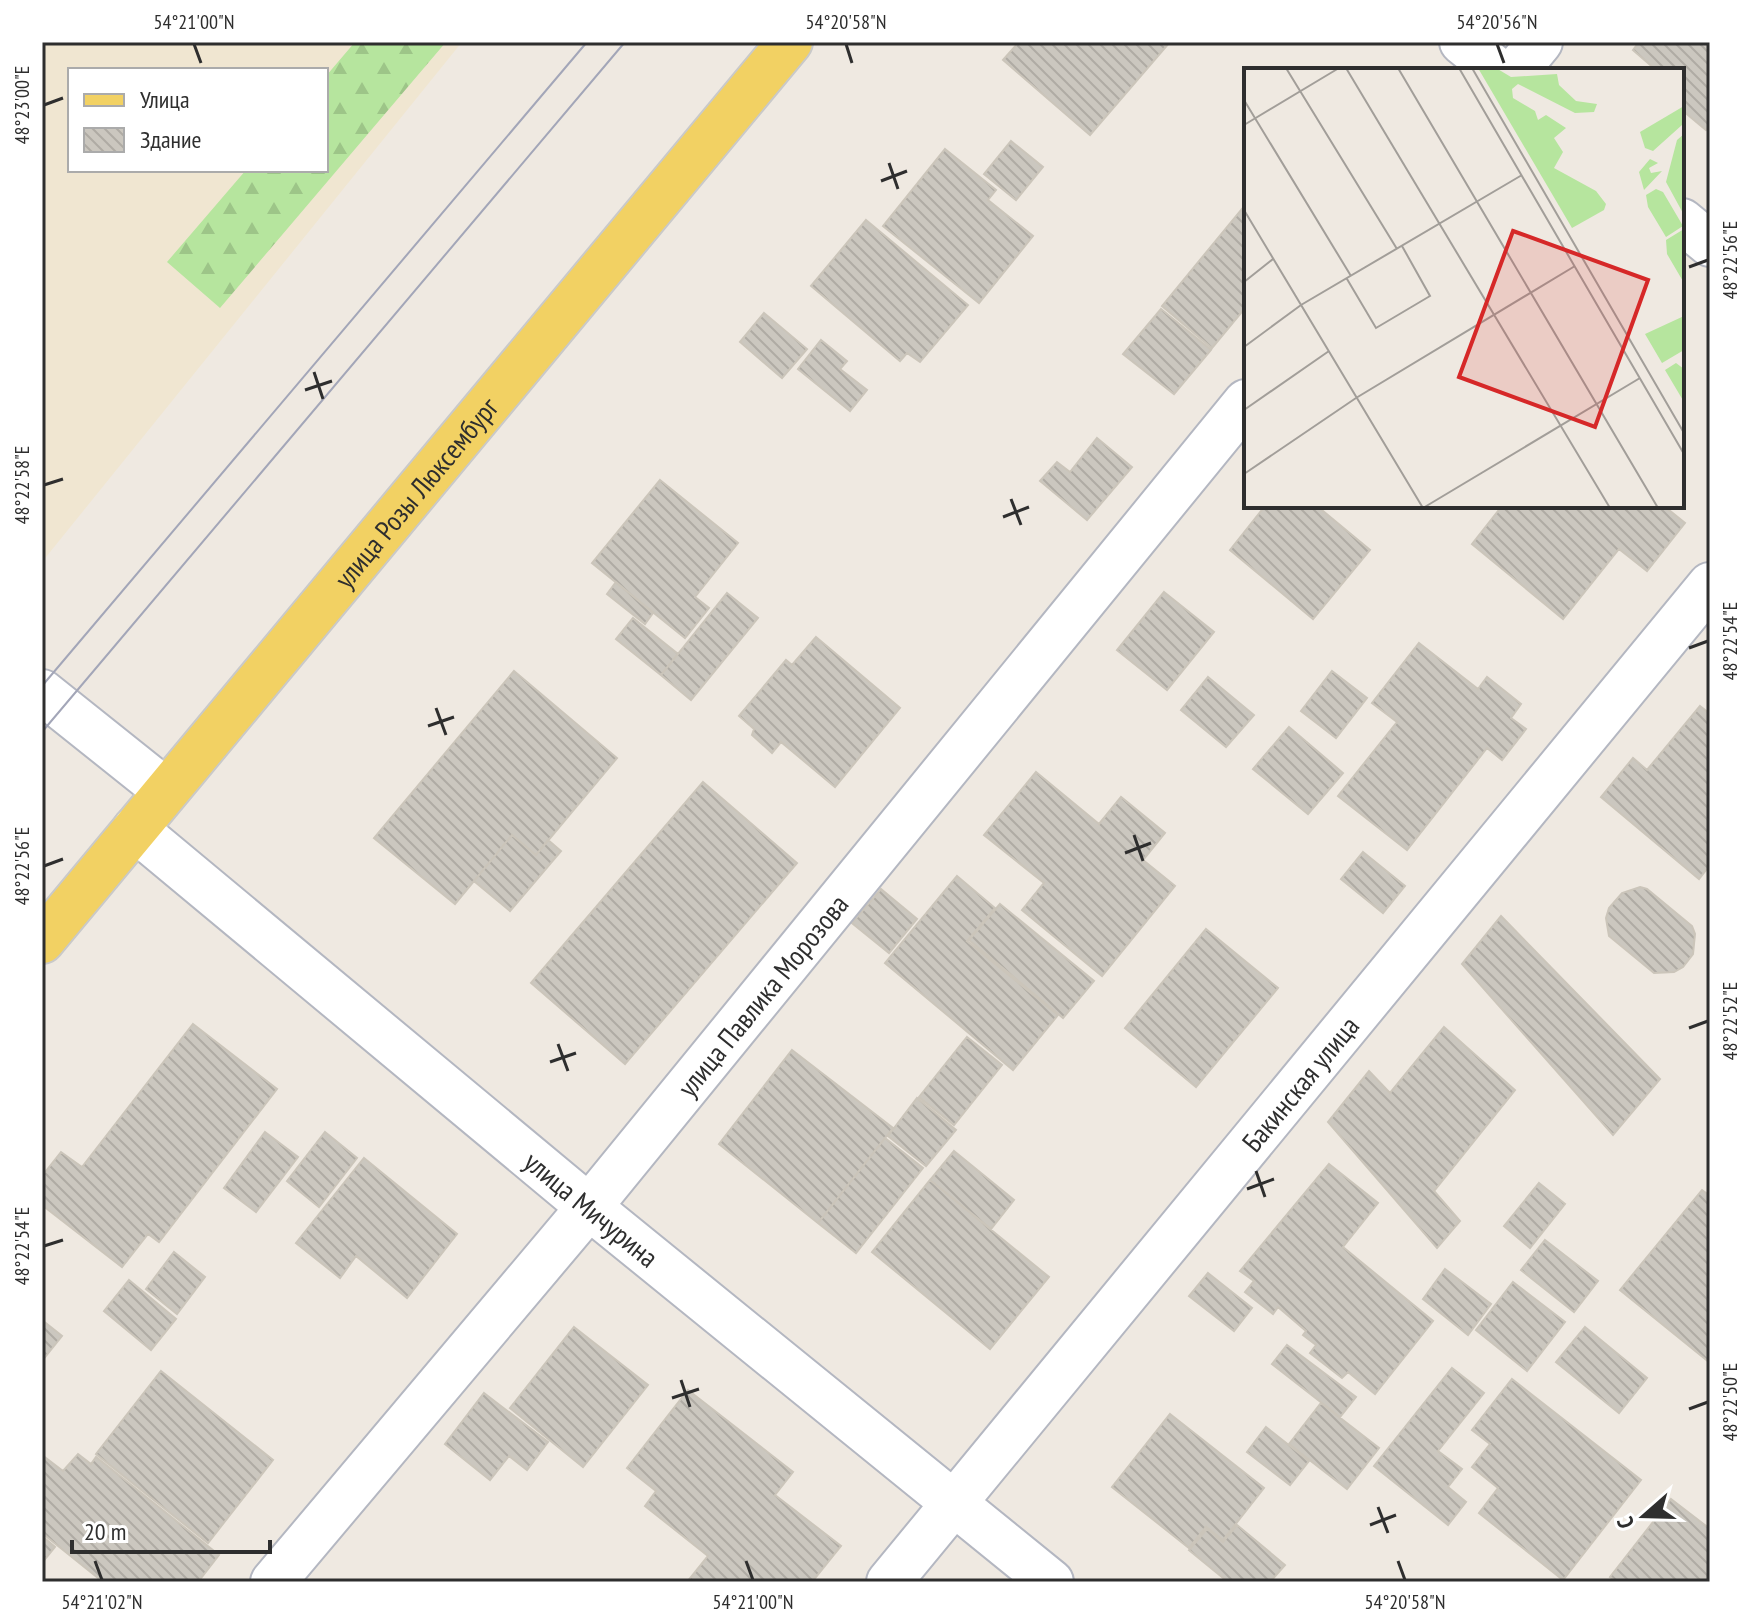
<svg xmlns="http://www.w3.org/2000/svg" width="1752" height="1624" font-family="'PT Sans Narrow',sans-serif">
<defs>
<pattern id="forest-firs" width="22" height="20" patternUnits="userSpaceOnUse" patternTransform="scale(2)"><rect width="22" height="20" fill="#b6e59e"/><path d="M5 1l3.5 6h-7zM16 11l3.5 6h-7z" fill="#9dc588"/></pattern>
<pattern id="building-back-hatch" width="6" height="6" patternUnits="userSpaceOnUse" patternTransform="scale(2)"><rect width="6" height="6" fill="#cbc7bf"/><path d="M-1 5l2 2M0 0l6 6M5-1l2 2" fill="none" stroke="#afaba4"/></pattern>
</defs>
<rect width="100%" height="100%" fill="#efe9e1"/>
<path fill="#f0e6d1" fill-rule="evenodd" d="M42 42H462L42 562ZM70 70H326V170H70Z"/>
<path fill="url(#forest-firs)" d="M355 42H446L220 308 167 262 246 170H326V76Z"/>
<path fill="url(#building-back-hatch)" stroke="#cbc5ba" stroke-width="2" d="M1019 42H1170L1090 135 1003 60Z
M1639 42H1710V125L1706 130 1682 110V70H1656L1633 50Z
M1011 141 1043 167 1016 200 984 174Z
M945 149 996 190 988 200 1033 236 979 303 883 226Z
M1246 204V307L1212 348 1162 306Z
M866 220 968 305 920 362 907 353 900 361 811 286Z
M1161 309 1211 350 1174 394 1123 354Z
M764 313 807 349 782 378 740 342Z
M821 340 847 361 840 369 867 390 850 411 798 369Z
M1097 438 1132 467 1087 520 1040 481 1057 462 1070 472Z
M660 480 738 543 695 597 709 608 685 638 592 563Z
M1265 506H1317L1370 550 1313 619 1230 550Z
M1502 506H1664L1685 523 1647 571 1619 549 1563 619 1472 544Z
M616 582 653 613 645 624 607 594Z
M1164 592 1214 632 1167 690 1117 650Z
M727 593 758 618 691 700 661 675Z
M633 618 678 654 661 675 616 639Z
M816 637 900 708 835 787 781 742 772 753 752 735 754 729 739 716 786 660 792 665Z
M1419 643 1478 689 1487 677 1521 704 1511 718 1526 729 1502 760 1487 748 1407 850 1338 796 1397 722 1372 703Z
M514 671 617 758 536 855 512 835 455 904 374 838Z
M1332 671 1367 698 1336 738 1301 711Z
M1208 677 1254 715 1226 747 1181 710Z
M1700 706 1710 714V865L1699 879 1601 797 1633 758 1647 770Z
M1289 727 1343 773 1308 814 1253 769Z
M1036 772 1099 824 1121 797 1165 833 1143 860 1175 886 1102 976 1022 910 1044 883 984 835Z
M703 782 797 863 625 1064 531 983Z
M512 835 536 855 548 840 561 851 510 911 474 881Z
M1363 852 1405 886 1383 913 1341 879Z
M957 876 995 908 967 941 1058 1015 1013 1070 885 963Z
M1640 887 1647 889 1692 926 1695 934 1693 954 1683 967 1674 972 1654 973 1609 936 1606 918 1609 908 1622 893Z
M881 889 917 919 889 953 852 923Z
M1000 904 1094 981 1063 1018 969 940Z
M1501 916 1660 1079 1613 1135 1462 964Z
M1206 929 1278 988 1196 1087 1125 1028Z
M193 1024 277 1089 159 1242 148 1234 122 1267 42 1205V1176L61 1152 82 1167Z
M1444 1027 1515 1090 1434 1191 1460 1221 1437 1248 1328 1122 1369 1071 1390 1093Z
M967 1037 1002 1065 954 1125 919 1097Z
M792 1050 893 1128 818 1223 719 1144Z
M917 1098 956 1130 926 1166 888 1136Z
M265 1132 298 1157 256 1212 224 1188Z
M325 1132 357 1158 319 1207 287 1181Z
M885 1138 923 1168 856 1253 818 1223Z
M954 1151 1014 1200 991 1229 930 1180Z
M364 1158 457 1234 407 1298 356 1256 340 1278 296 1243Z
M1329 1164 1378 1203 1343 1247 1433 1321 1375 1394 1348 1372 1342 1378 1310 1353 1316 1345 1303 1335 1306 1331 1278 1307 1273 1314 1245 1292 1254 1281 1240 1271Z
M930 1180 1049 1277 990 1349 872 1252Z
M1539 1183 1565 1204 1530 1248 1504 1226Z
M1702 1190 1710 1196V1363L1620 1290Z
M1545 1240 1598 1281 1574 1312 1521 1270Z
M174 1252 205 1277 177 1314 146 1289Z
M1445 1269 1491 1304 1468 1335 1423 1299Z
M1208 1273 1252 1308 1234 1331 1189 1296Z
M129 1280 176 1319 151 1350 104 1311Z
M1513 1282 1565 1322 1527 1371 1476 1330Z
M42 1320 62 1336 42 1361Z
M574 1327 648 1385 583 1467 510 1408Z
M1585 1327 1647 1378 1619 1413 1556 1362Z
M1287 1345 1356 1397 1340 1417 1272 1364Z
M1452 1368 1484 1393 1438 1451 1462 1469 1448 1487 1466 1502 1448 1525 1374 1466Z
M161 1371 273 1460 208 1543 96 1454Z
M1512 1379 1641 1480 1563 1580 1479 1513 1498 1488 1472 1467 1490 1444 1472 1430Z
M688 1390 793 1472 775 1495 841 1546 812 1582H687L708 1556 645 1506 656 1491 627 1468Z
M484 1393 548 1442 527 1470 509 1456 490 1480 445 1444Z
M1321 1403 1379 1448 1347 1489 1289 1444Z
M1170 1414 1264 1488 1223 1540 1206 1527 1189 1548 1112 1487Z
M1266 1427 1309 1461 1290 1485 1247 1452Z
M78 1454 91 1464 96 1457 219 1555 198 1582H103L42 1533V1455L63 1471Z
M1671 1499 1710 1529V1582H1617L1610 1577Z
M1237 1525 1285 1565 1270 1582H1228L1189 1550 1207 1529 1223 1542Z
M42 1536 55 1547 42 1563Z"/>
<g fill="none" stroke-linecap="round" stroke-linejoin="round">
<defs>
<g id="minor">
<path d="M1462 42 1497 70"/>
<path d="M1517 70 1540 42"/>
<path d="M1682 221 1710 244"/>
<path d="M42 692 166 791"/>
<path id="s1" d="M135 829 589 1207 1051 1582"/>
<path id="s2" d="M273 1582 589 1207 1246 402"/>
<path id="s3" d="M889 1582 1710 585"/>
</g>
<g id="major">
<path id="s4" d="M42 941 790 42"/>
</g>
</defs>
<use href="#minor" stroke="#b4b7c1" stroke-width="48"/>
<use href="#major" stroke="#c9c9c9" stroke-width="48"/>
<use href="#minor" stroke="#fff" stroke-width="44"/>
<use href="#major" stroke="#f2d163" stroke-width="44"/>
<path stroke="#a3a6b8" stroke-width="2" d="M42 686 587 42
M42 732 625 42"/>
</g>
<path fill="none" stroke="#2e2e2e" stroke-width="3" d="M194 44 201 63M846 44 852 63M1497 44 1504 63M44 105 63 98M889 163 898 189M881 181 907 171M1689 267 1708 260M314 372 323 399M305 390 332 381M44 485 63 479M1011 499 1021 525M1003 517 1029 507M1689 648 1708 641M436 708 446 735M428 726 454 717M1134 835 1143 861M1125 853 1151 843M44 866 63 859M1689 1028 1708 1021M558 1044 568 1071M550 1062 576 1053M1256 1171 1265 1197M1247 1189 1274 1179M44 1246 63 1240M681 1380 690 1407M672 1398 699 1389M1689 1409 1708 1402M1378 1507 1388 1533M1370 1525 1396 1515M95 1561 102 1580M746 1561 753 1580M1398 1561 1405 1580"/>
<g text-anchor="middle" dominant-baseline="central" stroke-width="7" stroke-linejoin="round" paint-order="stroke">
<g font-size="28" fill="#2e2e2e" stroke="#fff">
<text stroke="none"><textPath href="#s4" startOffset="584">улица Розы Люксембург</textPath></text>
<text stroke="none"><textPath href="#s2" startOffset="764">улица Павлика Морозова</textPath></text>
<text stroke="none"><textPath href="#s3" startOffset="646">Бакинская улица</textPath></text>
<text stroke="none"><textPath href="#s1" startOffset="594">улица Мичурина</textPath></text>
</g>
</g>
<g transform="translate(1244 68)">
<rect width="440" height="440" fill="#efe9e1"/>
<path d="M440 38 438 57 409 83 401 80 396 64ZM440 66V147L422 114 433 72ZM406 91 414 95 405 100 407 105 418 103 400 122 395 104ZM412 121 419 124 439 158 422 169 404 139 402 127ZM440 161V215L423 186 422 172ZM440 248V282L418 295 401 266ZM432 295 440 301V334L421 302Z" fill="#b6e59e"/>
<path d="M234 0H252L267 9 313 6 315 17 332 33 353 36 350 44 331 45 274 16 268 21 269 30 291 43 294 52 302 47 322 60 310 70 319 84 310 100 352 123 362 136 360 142 328 160Z" fill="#b6e59e"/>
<path fill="none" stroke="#a29e99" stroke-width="2" d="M42 0 153 181M102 0 366 440M154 0 414 440M215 0 440 386M228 0 440 365M0 32 107 208M0 57 95 0M0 142 179 440M103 211 132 260 186 228 158 178M0 214 29 191M0 279 57 237 278 107M0 342 85 283M0 406 112 330 331 198M179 440 396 310"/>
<path fill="#d62828" fill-opacity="0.15" stroke="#d62828" stroke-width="4" d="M269 163 404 212 351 359 215 309Z"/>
<rect width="440" height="440" fill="none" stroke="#2e2e2e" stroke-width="4"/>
</g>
<rect width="1752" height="1624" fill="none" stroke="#ffffff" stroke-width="88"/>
<rect x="68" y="68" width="260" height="104" fill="#ffffff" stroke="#ababab" stroke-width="2"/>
<rect x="84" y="94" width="40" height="12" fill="#f2d163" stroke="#ababab" stroke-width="2"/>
<text x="140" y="108" font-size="24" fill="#2e2e2e">Улица</text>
<rect x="84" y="128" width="40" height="24" fill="url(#building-back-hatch)" stroke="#ababab" stroke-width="2"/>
<text x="140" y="148" font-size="24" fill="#2e2e2e">Здание</text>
<g transform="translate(1644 1516) rotate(250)" stroke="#ffffff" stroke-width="6" paint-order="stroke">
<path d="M0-6L14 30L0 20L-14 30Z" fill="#2e2e2e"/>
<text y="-12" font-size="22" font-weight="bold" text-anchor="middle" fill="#2e2e2e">С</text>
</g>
<path d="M72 1540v12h198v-12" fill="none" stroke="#2e2e2e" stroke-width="4"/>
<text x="84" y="1540" font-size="24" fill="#2e2e2e" stroke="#ffffff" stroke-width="6" paint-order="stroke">20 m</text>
<rect x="44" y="44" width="1664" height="1536" fill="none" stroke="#2e2e2e" stroke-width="3"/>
<g font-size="20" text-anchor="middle" fill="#2e2e2e">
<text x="194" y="29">54°21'00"N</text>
<text x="846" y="29">54°20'58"N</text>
<text x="1497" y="29">54°20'56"N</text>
<text transform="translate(22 105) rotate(-90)" y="7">48°23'00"E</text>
<text transform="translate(1730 260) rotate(-90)" y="7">48°22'56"E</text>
<text transform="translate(22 485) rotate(-90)" y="7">48°22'58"E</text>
<text transform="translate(1730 641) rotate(-90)" y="7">48°22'54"E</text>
<text transform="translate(22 866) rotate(-90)" y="7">48°22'56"E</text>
<text transform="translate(1730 1021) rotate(-90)" y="7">48°22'52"E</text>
<text transform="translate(22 1246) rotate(-90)" y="7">48°22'54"E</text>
<text transform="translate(1730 1402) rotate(-90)" y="7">48°22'50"E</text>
<text x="102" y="1609">54°21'02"N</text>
<text x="753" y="1609">54°21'00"N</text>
<text x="1405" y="1609">54°20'58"N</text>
</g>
</svg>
